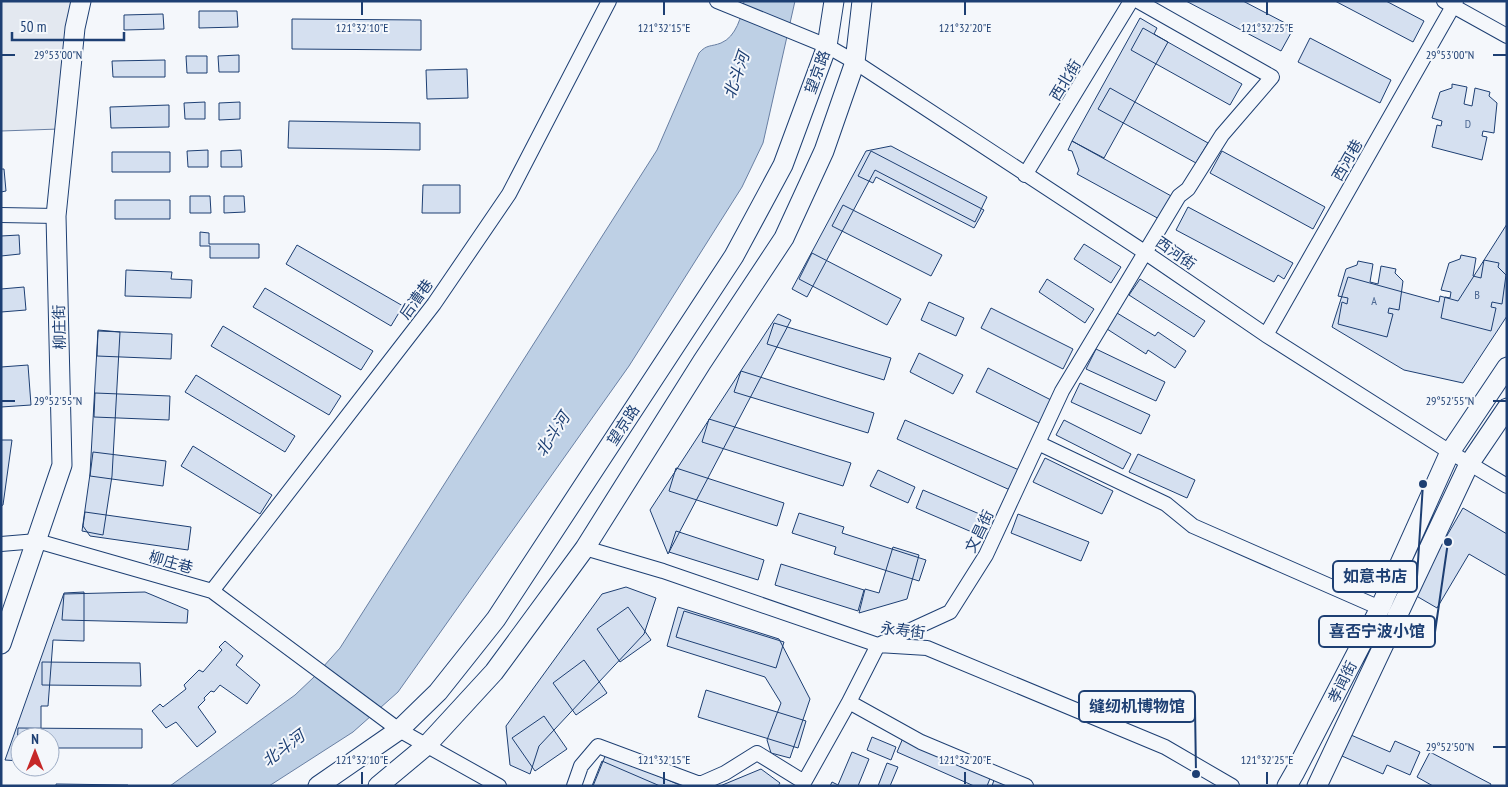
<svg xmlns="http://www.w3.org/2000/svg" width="1508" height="787" font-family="'PT Sans Narrow','Noto Sans SC',sans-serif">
<rect width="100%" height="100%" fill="#f4f7fb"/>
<path fill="#e3e8f0" stroke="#687fa3" d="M1 1H71L59 129 1 131Z"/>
<path fill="#bed0e5" stroke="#687fa3" d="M744 1H795L763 143 742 187 629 366 398 692 353 732 269 786H170L295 695 314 677 340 648 657 150 699 53C707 44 711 47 721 43 736 37 742 16 744 1Z"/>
<path fill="#d5e0f0" stroke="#1d3f73" d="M1186 1H1243L1287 24 1285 27 1292 31 1281 51Z
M1335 1H1386L1424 21 1413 42Z
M199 11H237L238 27 199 28Z
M163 14 164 29 124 30V15Z
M1140 18 1157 28 1154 34 1168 42 1104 158 1072 141Z
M292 19 421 20V50L292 49Z
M1143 28 1242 84 1230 105 1131 50Z
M1310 38 1391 80 1380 103 1298 62Z
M239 55V72H219L218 56Z
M186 56H207V73H187Z
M165 60V77H113L112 61Z
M467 69 468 98 427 99 426 70Z
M1452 84 1467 87 1464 104 1472 106 1475 88 1490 92 1489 96 1497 103 1494 133 1483 131 1482 136 1487 137 1482 160 1432 147 1437 125 1441 126 1442 121 1432 118 1440 92 1452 88Z
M1110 88 1208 143 1196 163 1098 109Z
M205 102V119H185L184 103Z
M240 102V119L219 120V103Z
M169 105V127L111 128 110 107Z
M289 121 420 123V150L288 148Z
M1072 141 1173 197 1161 220 1077 174 1079 170 1072 151 1068 150Z
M891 146 987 197 975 222 875 170 807 297 792 289 866 151Z
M208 150V167H188L187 151Z
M241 150 242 167H221V151Z
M871 151 984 210 974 228 876 177 873 183 858 176Z
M1222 151 1325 207 1313 229 1210 173Z
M112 152H170V172H112Z
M1 169H4L6 191 1 192Z
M423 185H460V213H422Z
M190 196H210L211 213H190Z
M224 196H244L245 212 224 213Z
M115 200H170V219H115Z
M843 205 942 255 931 276 832 226Z
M1188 207 1293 263 1284 279 1278 275 1274 282 1176 230Z
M1507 224V316L1463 383 1404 370 1332 327 1348 277 1439 302 1440 296 1458 301Z
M200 232 209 233V244H259V258H210V246H200Z
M19 235 20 254 1 256V236Z
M1084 244 1121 267 1111 283 1074 259Z
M297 245 403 306 391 326 286 264Z
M812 253 901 299 887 325 799 279Z
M1461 255 1476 258 1473 276 1481 278 1484 260 1499 263 1498 267 1506 275 1502 304 1492 302 1491 307 1496 308 1491 331 1441 318 1445 297 1450 298 1451 292 1441 290 1449 263 1460 259Z
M1358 261 1373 264 1370 282 1378 284 1381 266 1396 269 1395 273 1403 281 1399 310 1389 308 1388 313 1393 314 1387 337 1338 324 1342 302 1347 304 1348 298 1338 296 1346 269 1357 265Z
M126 270 172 272 171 279 192 280 191 298 125 296Z
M1047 279 1094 309 1085 323 1039 292Z
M1140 279 1205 321 1194 337 1129 295Z
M24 287 26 310 1 312V289Z
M265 288 373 351 361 370 253 307Z
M929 302 964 318 956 336 921 320Z
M991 308 1073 349 1063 369 981 328Z
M1117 313 1155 336 1158 332 1186 351 1175 368 1148 350 1146 354 1107 329Z
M778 314 791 320 668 554 650 510Z
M774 323 891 358 884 380 767 344Z
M223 326 341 396 329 415 211 346Z
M98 330 120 332 112 476 103 535 82 531 90 474Z
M98 331 172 334 171 359 97 356Z
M1096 349 1165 382 1156 401 1086 369Z
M919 353 963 375 953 394 910 372Z
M28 365 31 405 1 407V367Z
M988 368 1053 401 1041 424 976 392Z
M741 371 874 413 868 433 734 392Z
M196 375 295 436 285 452 185 392Z
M1080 383 1150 415 1141 434 1071 402Z
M95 393 170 396 169 420 94 417Z
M709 419 851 463 843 486 702 442Z
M905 420 1019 470 1010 490 897 439Z
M1064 420 1131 454 1123 469 1056 435Z
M1 440H12L3 505 1 506Z
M193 446 272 495 260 514 181 466Z
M93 452 166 461 163 486 90 476Z
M1138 454 1195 480 1187 498 1129 472Z
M1045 458 1113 491 1102 514 1033 482Z
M676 468 784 503 777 526 669 491Z
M878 470 915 487 908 503 870 486Z
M923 490 996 521 988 539 916 508Z
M1463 508 1507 534V576L1469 554 1437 608 1413 594Z
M85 512 191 527 188 550 90 536 83 526Z
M799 513 844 527 842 533 926 560 919 581 834 554 836 547 792 533Z
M1018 514 1089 542 1081 561 1011 533Z
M676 531 764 560 758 580 669 552Z
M893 547 919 555 907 599 859 613 865 589 879 593Z
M781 564 864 590 858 611 775 585Z
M626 587 656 598 644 634 539 746 530 774 510 765 506 726 602 594Z
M84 592V641L53 640 48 706H41V737H20V761L5 760 64 593Z
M145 592 188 610 187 623 62 620 64 594Z
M628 607 651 640 620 662 597 629Z
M678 607 779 639 810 699 790 758 771 753 767 740 781 703 765 677 667 646Z
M684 611 784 642 776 668 676 637Z
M225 641 243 656 236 665 260 685 247 704 220 685 214 692 211 691 204 698 205 700 198 707 216 732 197 747 176 722 166 728 152 711 160 704 163 707 186 689 184 685 199 670 203 672 222 650 219 647Z
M584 660 607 693 576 715 553 683Z
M42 662 140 663 141 686 42 685Z
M706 690 806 721 798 748 698 717Z
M544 716 567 749 535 771 512 738Z
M18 728 142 729V748H50V737H20V748H17Z
M1351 735 1390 752 1395 741 1420 752 1410 775 1387 765 1383 774 1342 756Z
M872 737 896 747 891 760 867 750Z
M903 738 991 776 987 786H974L897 752Z
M852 752 869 759 858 786H830L832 782 838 785Z
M1430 752 1491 784 1490 786H1433L1417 777Z
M606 754 682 786H593Z
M602 761 660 786H592Z
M887 763 898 767 890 786H878Z
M761 769 780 783 778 786H720Z
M995 777 1015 786H992Z
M56 784 128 785V786H56Z"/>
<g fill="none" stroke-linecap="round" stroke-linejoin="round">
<defs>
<path id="street" d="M717 1 827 46 855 62 1146 253 1266 335 1450 452 1507 486
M1444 1 1507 36
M1025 175 1131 1
M1 215 56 216
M1266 335 1456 1
M1038 443 1166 504 1193 526 1380 608
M1 544 37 541 212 591 399 730 499 786
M585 548 663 571 878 645 927 648 1165 747 1232 786
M212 591 434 304 509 194 609 1
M849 702 921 742 1026 786
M574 786 581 766 598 746 700 784 725 773 757 753 804 782
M802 786 849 702 878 645 950 612 986 555 1062 391 1179 196 1188 189 1222 135 1272 77 1138 1"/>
<path id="secondary" d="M1 644 62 465 56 216 75 28 81 1
M318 786 399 730 438 692 496 619 734 256 783 165 827 46 834 1
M378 786 426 746 494 672 585 548 702 362 784 238 824 151 855 62 862 1
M1287 786 1295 772 1380 608 1450 452 1507 367
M1317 786 1469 464 1507 408"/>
</defs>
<use href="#street" stroke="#1d3f73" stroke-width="16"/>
<use href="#secondary" stroke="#1d3f73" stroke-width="21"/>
<use href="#street" stroke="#f4f7fb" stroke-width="14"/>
<use href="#secondary" stroke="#f4f7fb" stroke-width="19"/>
</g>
<path fill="none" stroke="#1d3f73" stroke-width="2" d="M362 2V15M664 2V15M965 2V15M1267 2V15M2 55H15M1493 55H1506M2 401H15M1493 401H1506M1493 747H1506M362 772V784M664 772V784M965 772V784M1267 772V784"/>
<g text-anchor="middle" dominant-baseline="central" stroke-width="4" stroke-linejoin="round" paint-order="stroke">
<g font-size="12" fill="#4b6792">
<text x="1468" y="123">D</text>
<text x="1477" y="294">B</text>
<text x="1374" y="300">A</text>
</g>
<g font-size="15" fill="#1d3f73" stroke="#f4f7fb">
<text transform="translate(817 72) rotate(-70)">望京路</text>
<text transform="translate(1065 80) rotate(-59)">西北街</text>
<text transform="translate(1347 160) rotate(-60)">西河巷</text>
<text transform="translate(1176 253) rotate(35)">西河街</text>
<text transform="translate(416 299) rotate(-54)">后漕巷</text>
<text transform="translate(59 327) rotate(-91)">柳庄街</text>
<text transform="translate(623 425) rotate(-57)">望京路</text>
<text transform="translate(979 531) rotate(-64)">文昌街</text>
<text transform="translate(171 562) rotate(16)">柳庄巷</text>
<text transform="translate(903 630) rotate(7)">永寿街</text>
<text transform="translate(1342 682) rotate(-63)">孝闻街</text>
</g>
<g font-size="16" font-style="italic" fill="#1d3f73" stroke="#f4f7fb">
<text transform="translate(736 75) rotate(-71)">北斗河</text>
<text transform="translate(552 434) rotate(-57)">北斗河</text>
<text transform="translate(283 748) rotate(-37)">北斗河</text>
</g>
</g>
<g font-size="12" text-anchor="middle" fill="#1d3f73" stroke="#f4f7fb" stroke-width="4" stroke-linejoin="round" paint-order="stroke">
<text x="362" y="32">121°32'10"E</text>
<text x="664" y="32">121°32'15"E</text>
<text x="965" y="32">121°32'20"E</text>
<text x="1267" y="32">121°32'25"E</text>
<text x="58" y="59">29°53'00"N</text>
<text x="1450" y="59">29°53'00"N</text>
<text x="58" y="405">29°52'55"N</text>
<text x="1450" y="405">29°52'55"N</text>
<text x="1450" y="751">29°52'50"N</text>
<text x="362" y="764">121°32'10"E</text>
<text x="664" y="764">121°32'15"E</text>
<text x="965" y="764">121°32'20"E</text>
<text x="1267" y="764">121°32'25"E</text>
</g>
<path fill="none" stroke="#1d3f73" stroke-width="2" d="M1423 484L1417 577M1448 542L1435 632M1196 774L1195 707"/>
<g fill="#1d3f73" stroke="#f4f7fb" stroke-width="2">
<circle cx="1423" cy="484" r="5"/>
<circle cx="1448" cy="542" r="5"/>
<circle cx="1196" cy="774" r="5"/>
</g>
<g fill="#f4f7fb" stroke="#1d3f73" stroke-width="2">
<rect x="1333" y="561" width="84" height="31" rx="5"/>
<rect x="1319" y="616" width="116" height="31" rx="5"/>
<rect x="1079" y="691" width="116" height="31" rx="5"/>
</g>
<g font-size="16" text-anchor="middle" font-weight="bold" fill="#1d3f73">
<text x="1375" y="582">如意书店</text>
<text x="1377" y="637">喜否宁波小馆</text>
<text x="1137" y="712">缝纫机博物馆</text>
</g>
<rect width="1508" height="787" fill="none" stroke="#1d3f73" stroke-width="5"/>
<g transform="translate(35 752)"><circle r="24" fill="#f4f7fb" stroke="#9eadc5"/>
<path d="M0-4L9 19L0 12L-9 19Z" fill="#c62828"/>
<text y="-8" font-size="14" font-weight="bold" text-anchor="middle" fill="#1d3f73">N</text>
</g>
<path d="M12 32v8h112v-8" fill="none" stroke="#1d3f73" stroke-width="2.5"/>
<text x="20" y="32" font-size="15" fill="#1d3f73" stroke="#f4f7fb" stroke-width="4" paint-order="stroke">50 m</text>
</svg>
